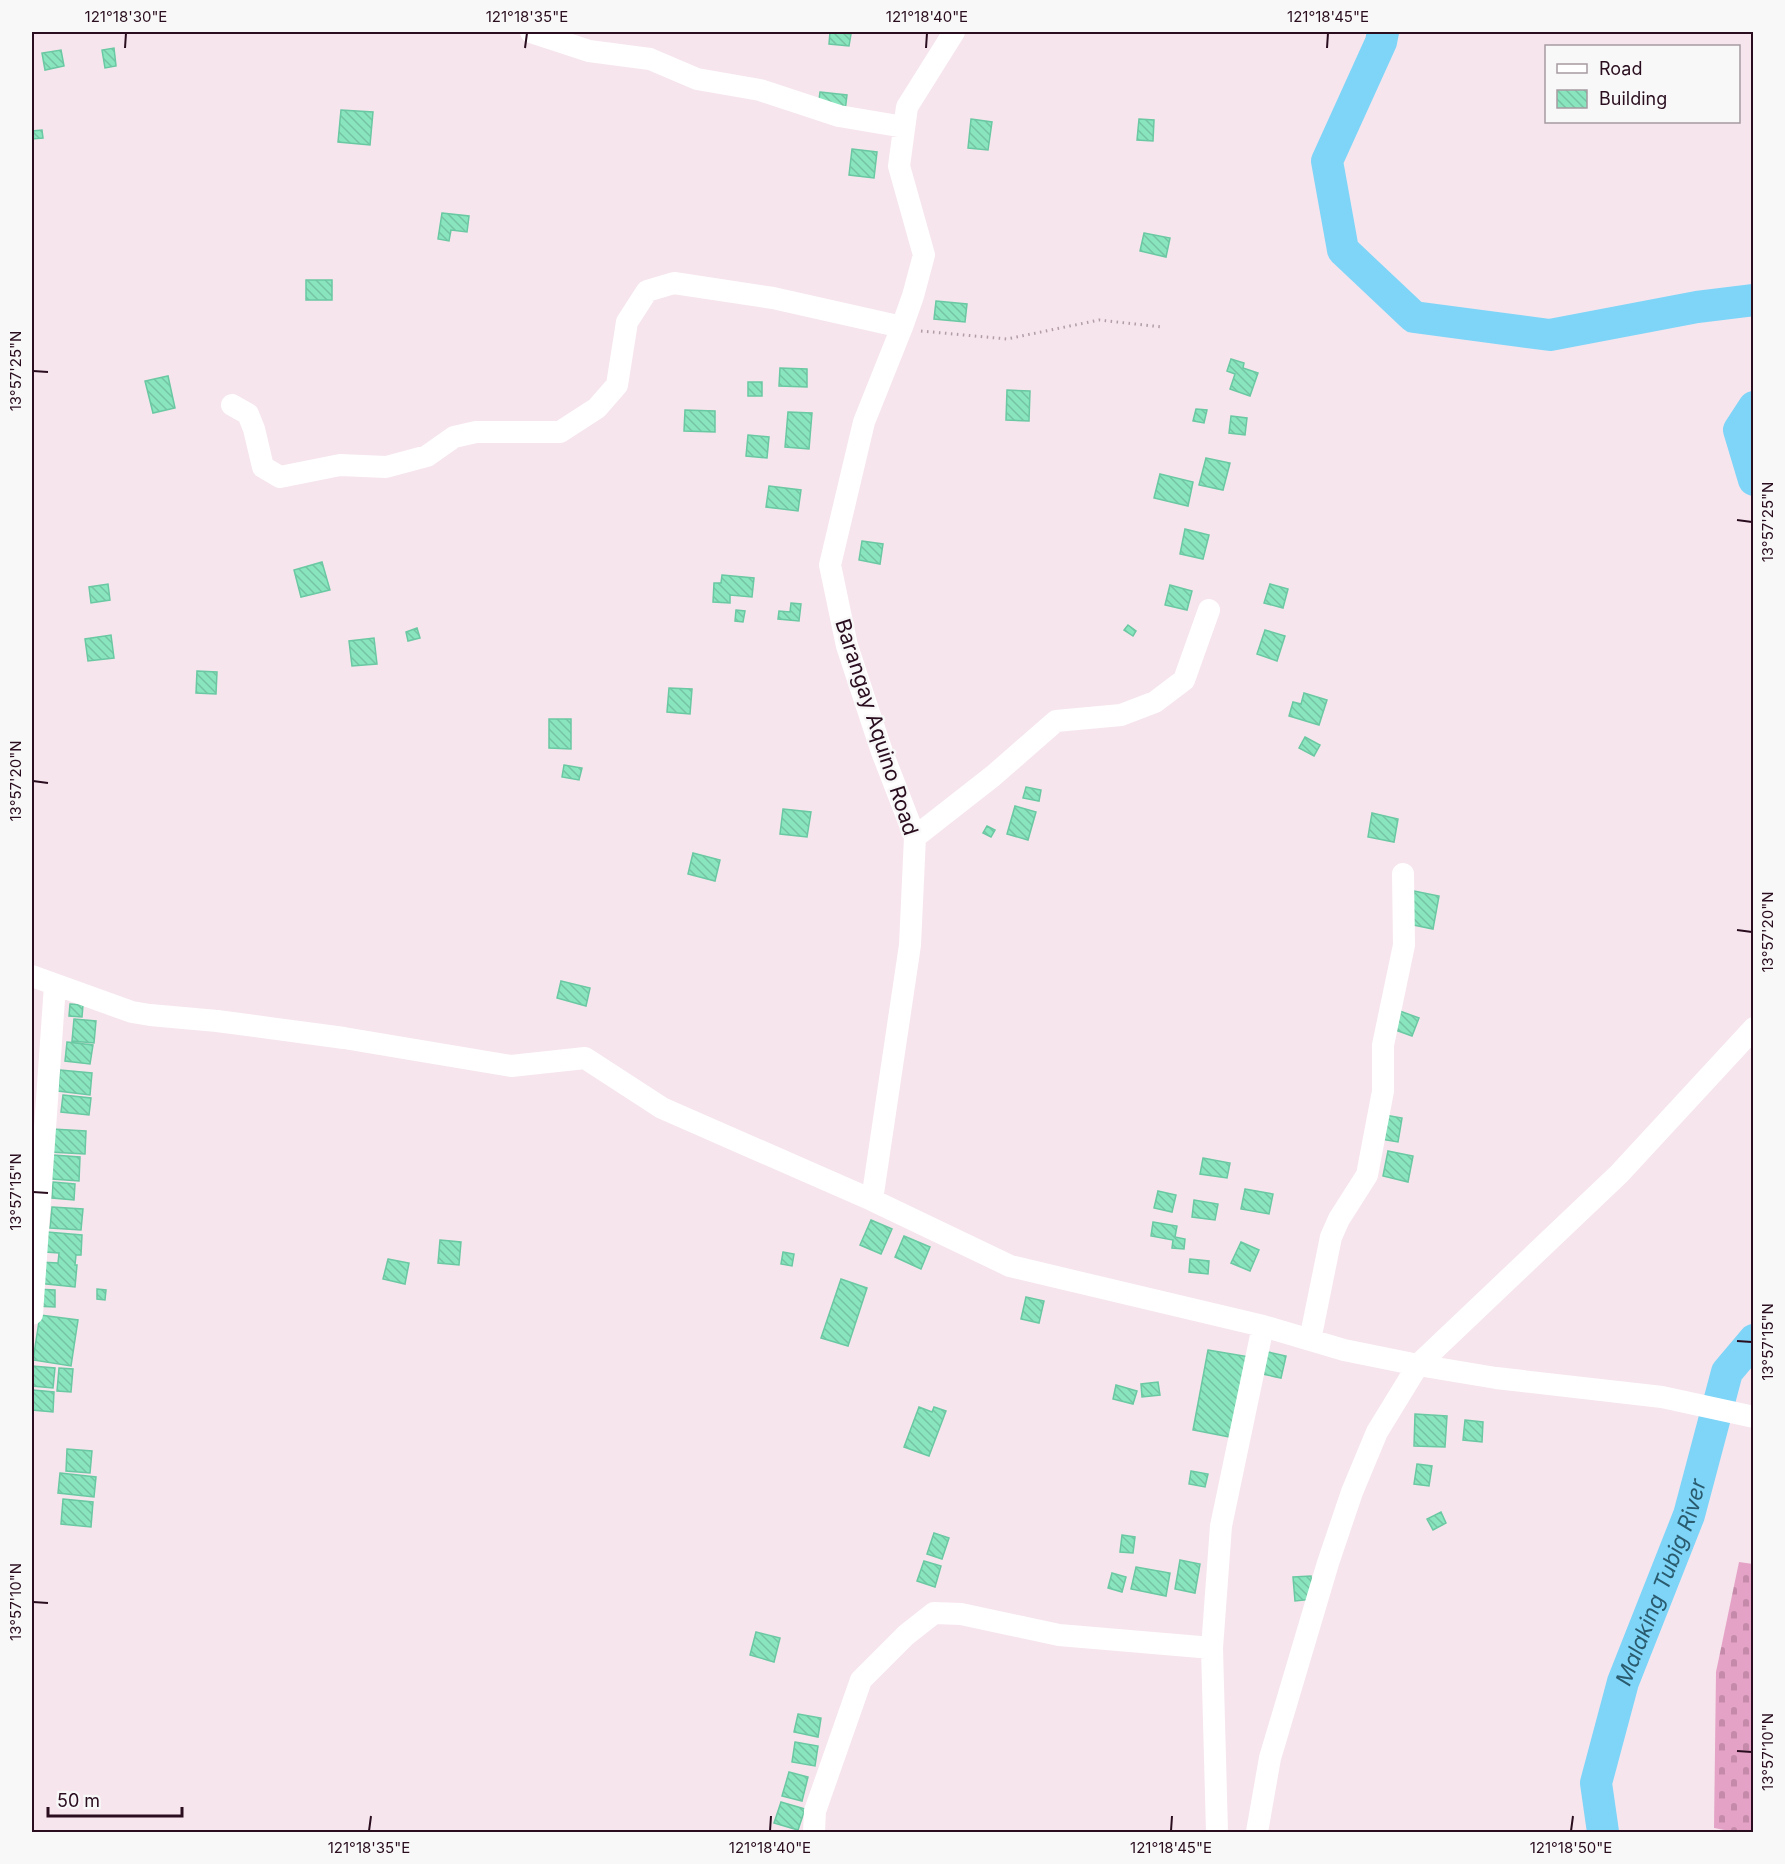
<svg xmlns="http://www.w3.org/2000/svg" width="1785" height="1864" font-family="Inter,sans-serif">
<defs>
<pattern id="cemetery-stones" width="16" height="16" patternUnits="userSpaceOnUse" patternTransform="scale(1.5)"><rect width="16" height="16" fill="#e5a2c7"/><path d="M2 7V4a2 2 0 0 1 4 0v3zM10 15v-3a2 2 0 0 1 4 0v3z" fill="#c58aaa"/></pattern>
<pattern id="building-back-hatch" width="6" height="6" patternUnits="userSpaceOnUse" patternTransform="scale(1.5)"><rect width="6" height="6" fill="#88e5be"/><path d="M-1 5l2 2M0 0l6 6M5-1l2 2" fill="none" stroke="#76c3a3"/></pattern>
</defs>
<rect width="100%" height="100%" fill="#f6e5ed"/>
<path fill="url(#cemetery-stones)" d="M1739 1562 1753 1564V1832H1735L1714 1828 1716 1672Z"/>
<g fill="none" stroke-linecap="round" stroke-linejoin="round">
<g stroke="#7ed5f8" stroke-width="32">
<path d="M1383 32 1381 42 1327 161 1343 250 1414 317 1550 335 1697 307 1754 300"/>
<path d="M1754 407 1739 430 1754 480"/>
<path id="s1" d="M1603 1832 1596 1783 1623 1682 1689 1515 1727 1372 1754 1340"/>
</g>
</g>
<path fill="url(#building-back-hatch)" stroke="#6ac8a2" stroke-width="1.5" d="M830 32 851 34 849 46 829 44Z
M114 48 116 66 105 68 102 50Z
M61 50 64 66 45 70 42 53Z
M820 92 847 95 845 111 818 108Z
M341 110 373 112 370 145 338 142Z
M971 119 992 122 988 150 968 148Z
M1139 119 1154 120 1153 141 1137 140Z
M42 130 43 138 32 139V131Z
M852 149 877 152 874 178 849 175Z
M442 213 469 216 467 232 451 230 449 241 438 239Z
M1144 233 1170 238 1166 257 1140 251Z
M306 280H332V300H306Z
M936 301 967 304 965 322 934 319Z
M1231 359 1244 363 1243 368 1258 373 1250 396 1230 389 1235 374 1227 371Z
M780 368 807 369V387L779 386Z
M168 376 175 408 153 413 145 381Z
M748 382H762V396H748Z
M1007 390 1030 391 1029 421 1006 420Z
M1196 409 1207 410 1204 423 1193 421Z
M685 410 715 411V432L684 431Z
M788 412 812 413 809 449 785 447Z
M1231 416 1247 418 1245 435 1229 433Z
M748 435 769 437 767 458 746 456Z
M1206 458 1230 463 1223 490 1199 485Z
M1160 474 1193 482 1188 506 1154 498Z
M769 486 801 490 798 511 766 507Z
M1185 529 1209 535 1203 559 1180 554Z
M862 541 883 544 880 564 859 560Z
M322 562 330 590 301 597 294 570Z
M722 575 754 578 752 597 730 595V603L713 602 714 583H721Z
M108 584 110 600 91 603 89 587Z
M1270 584 1288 589 1283 608 1264 603Z
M1170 585 1192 591 1187 610 1165 605Z
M791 603 801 604 799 621 778 619 779 611 790 612Z
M736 610 745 611 743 622 735 621Z
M1128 625 1136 631 1133 636 1124 630Z
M417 628 420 638 408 641 406 632Z
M1265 630 1285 636 1277 661 1257 654Z
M111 635 114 658 88 661 85 639Z
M374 638 377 664 352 666 349 641Z
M197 671 217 672 216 694 196 693Z
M669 688 692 689 690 714 667 712Z
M1304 693 1327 700 1319 725 1289 716 1293 702 1301 704Z
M549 719H571V749L549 748Z
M1305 737 1320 745 1314 756 1299 748Z
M564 765 582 768 579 780 562 777Z
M1026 787 1041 790 1039 801 1023 798Z
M1015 806 1036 812 1028 840 1007 834Z
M783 809 811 812 807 837 780 834Z
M1372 813 1398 819 1394 842 1368 837Z
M987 826 995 830 991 837 983 833Z
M693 853 720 860 715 881 688 874Z
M1414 891 1439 896 1433 929 1408 924Z
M561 981 590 988 586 1006 557 998Z
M70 1004 83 1005 82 1017 69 1016Z
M1397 1010 1419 1018 1412 1036 1390 1028Z
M74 1019 96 1021 94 1043 72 1041Z
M67 1042 93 1045 90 1064 65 1061Z
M60 1070 92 1073 90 1095 58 1091Z
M63 1095 91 1098 89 1115 61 1112Z
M1385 1115 1402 1118 1398 1142 1380 1139Z
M52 1129 86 1131 85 1154 50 1152Z
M1388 1151 1413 1156 1408 1182 1383 1176Z
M53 1155 80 1157 79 1181 52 1179Z
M1203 1158 1230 1163 1227 1178 1200 1174Z
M53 1182 75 1184 74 1200 52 1198Z
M1245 1189 1273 1194 1269 1214 1241 1209Z
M1158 1191 1176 1195 1172 1212 1154 1208Z
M1194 1200 1218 1204 1215 1220 1192 1217Z
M52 1207 83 1209 81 1230 50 1228Z
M871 1220 892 1229 881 1254 860 1245Z
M1153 1222 1177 1226 1175 1237 1185 1239 1184 1249 1172 1248 1173 1240 1151 1236Z
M47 1232 82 1235 81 1255H76L75 1265H77L75 1287 37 1283 40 1262 58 1263 59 1253 46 1252Z
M904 1236 930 1247 921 1269 895 1257Z
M440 1240 461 1242 459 1265 438 1263Z
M1241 1242 1259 1250 1250 1271 1231 1263Z
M783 1252 794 1254 792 1266 781 1264Z
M388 1259 409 1263 405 1284 383 1279Z
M1190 1259 1209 1261 1208 1274 1189 1272Z
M841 1279 867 1288 848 1346 821 1338Z
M35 1289 55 1290V1307L34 1306Z
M97 1289 106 1290 105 1300 97 1299Z
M1026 1297 1044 1301 1039 1323 1021 1319Z
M40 1315 78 1320 71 1366 33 1360Z
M1208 1350 1250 1357 1235 1438 1193 1430Z
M1268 1352 1286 1356 1281 1378 1262 1374Z
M32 1366 55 1368 53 1388 32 1386Z
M59 1368 73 1369 71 1392 57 1391Z
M1158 1382 1160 1395 1142 1397 1141 1384Z
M1116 1385 1137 1391 1133 1404 1113 1399Z
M33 1390 54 1392 53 1412 32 1410Z
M919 1407 932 1412 934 1407 946 1411 929 1456 904 1447Z
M1415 1414 1447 1416 1445 1447 1414 1446Z
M1465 1420 1483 1422 1482 1442 1463 1440Z
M67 1449 92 1451 90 1473 66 1471Z
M1417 1464 1432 1466 1429 1486 1414 1484Z
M1191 1471 1208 1474 1205 1487 1189 1484Z
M60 1473 96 1477 94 1497 58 1493Z
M63 1499 93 1502 91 1527 61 1524Z
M1441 1512 1446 1523 1433 1530 1427 1519Z
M934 1533 949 1538 942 1559 927 1554Z
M1122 1535 1135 1537 1133 1553 1120 1552Z
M1180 1560 1200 1564 1195 1593 1175 1589Z
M924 1561 941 1566 935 1587 917 1581Z
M1136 1567 1170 1573 1166 1596 1131 1589Z
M1112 1573 1126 1577 1122 1592 1108 1588Z
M1311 1576 1313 1599 1295 1601 1293 1577Z
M756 1632 780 1638 774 1662 750 1655Z
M798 1714 821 1718 818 1737 794 1732Z
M795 1742 818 1746 815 1766 792 1762Z
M789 1772 808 1777 802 1801 782 1796Z
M781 1802 805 1809 798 1830 774 1823Z"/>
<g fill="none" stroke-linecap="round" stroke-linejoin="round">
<path stroke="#b19ca7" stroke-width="3" stroke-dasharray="1.5 4.5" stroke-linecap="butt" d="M921 331 1007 339 1099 320 1162 327"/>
<path stroke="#fff" stroke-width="22" d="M531 32 589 51 650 59 697 79 760 90 839 116 904 127
M232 405 248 414 254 429 263 467 280 477 340 465 386 467 427 456 454 437 476 432H560L597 408 617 385 627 322 647 291 674 283 773 298 902 327
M915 837 993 776 1056 721 1121 715 1155 702 1184 680 1209 610
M32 976 132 1012 150 1015 217 1021 344 1038 511 1066 585 1058 662 1108 872 1200 1010 1266 1263 1326 1344 1350 1418 1365 1496 1378 1662 1397 1754 1417
M872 1200 910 945 915 837 882 752 847 646 830 565 864 422 902 327 913 296 924 255 899 166 907 107 954 32
M32 1314 55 985
M1310 1340 1331 1237 1339 1219 1367 1175 1383 1091V1045L1404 945 1403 874
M814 1832 815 1811 861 1680 906 1635 934 1613 961 1614 1059 1635 1212 1648
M1217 1832 1212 1648 1221 1526 1263 1326
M1257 1832 1270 1758 1328 1563 1352 1492 1377 1432 1418 1365 1619 1174 1754 1028"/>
</g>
<path fill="none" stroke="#2a0e1f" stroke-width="2" d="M125 48 126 33M525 48 527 33M926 48 927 33M1327 48 1328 33M33 371 48 372M1737 520 1752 522M33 781 48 783M1737 930 1752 932M33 1192 48 1193M1737 1341 1752 1342M33 1602 48 1603M1737 1751 1752 1752M369 1831 371 1816M770 1831 771 1816M1171 1831 1172 1816M1571 1831 1573 1816"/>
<g text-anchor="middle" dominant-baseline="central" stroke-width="5" stroke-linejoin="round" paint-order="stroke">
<g font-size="21" fill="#2a0e1f" stroke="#f8f8f8">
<text transform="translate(877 727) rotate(72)">Barangay Aquino Road</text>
</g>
<g font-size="22" font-style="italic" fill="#2a5b6e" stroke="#f8f8f8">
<text stroke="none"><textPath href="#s1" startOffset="261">Malaking Tubig River</textPath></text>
</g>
</g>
<rect width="1785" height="1864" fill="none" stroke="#f8f8f8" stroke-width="66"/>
<rect x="1545" y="45" width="195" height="78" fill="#f8f8f8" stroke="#a69aa1" stroke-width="1.5"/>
<rect x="1557" y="64" width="30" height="9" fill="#ffffff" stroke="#a69aa1" stroke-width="1.5"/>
<text x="1599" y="75" font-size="18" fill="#2a0e1f">Road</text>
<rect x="1557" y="90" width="30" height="18" fill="url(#building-back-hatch)" stroke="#a69aa1" stroke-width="1.5"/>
<text x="1599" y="105" font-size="18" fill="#2a0e1f">Building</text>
<path d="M48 1807v9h134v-9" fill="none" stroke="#2a0e1f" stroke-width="3"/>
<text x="57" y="1807" font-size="18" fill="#2a0e1f" stroke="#f8f8f8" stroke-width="4.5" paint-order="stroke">50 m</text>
<rect x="33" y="33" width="1719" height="1798" fill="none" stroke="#2a0e1f" stroke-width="2"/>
<g font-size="15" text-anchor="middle" fill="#2a0e1f">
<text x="126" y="22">121°18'30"E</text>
<text x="527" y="22">121°18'35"E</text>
<text x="927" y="22">121°18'40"E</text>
<text x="1328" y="22">121°18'45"E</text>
<text transform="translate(16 371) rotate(-90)" y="5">13°57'25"N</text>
<text transform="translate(1768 522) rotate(-90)" y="5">13°57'25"N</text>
<text transform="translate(16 781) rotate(-90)" y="5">13°57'20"N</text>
<text transform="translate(1768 932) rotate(-90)" y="5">13°57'20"N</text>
<text transform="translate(16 1192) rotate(-90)" y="5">13°57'15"N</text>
<text transform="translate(1768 1342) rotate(-90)" y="5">13°57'15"N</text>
<text transform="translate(16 1602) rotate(-90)" y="5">13°57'10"N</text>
<text transform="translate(1768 1752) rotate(-90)" y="5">13°57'10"N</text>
<text x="369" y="1853">121°18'35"E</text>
<text x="770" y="1853">121°18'40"E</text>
<text x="1171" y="1853">121°18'45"E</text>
<text x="1571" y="1853">121°18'50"E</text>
</g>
</svg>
